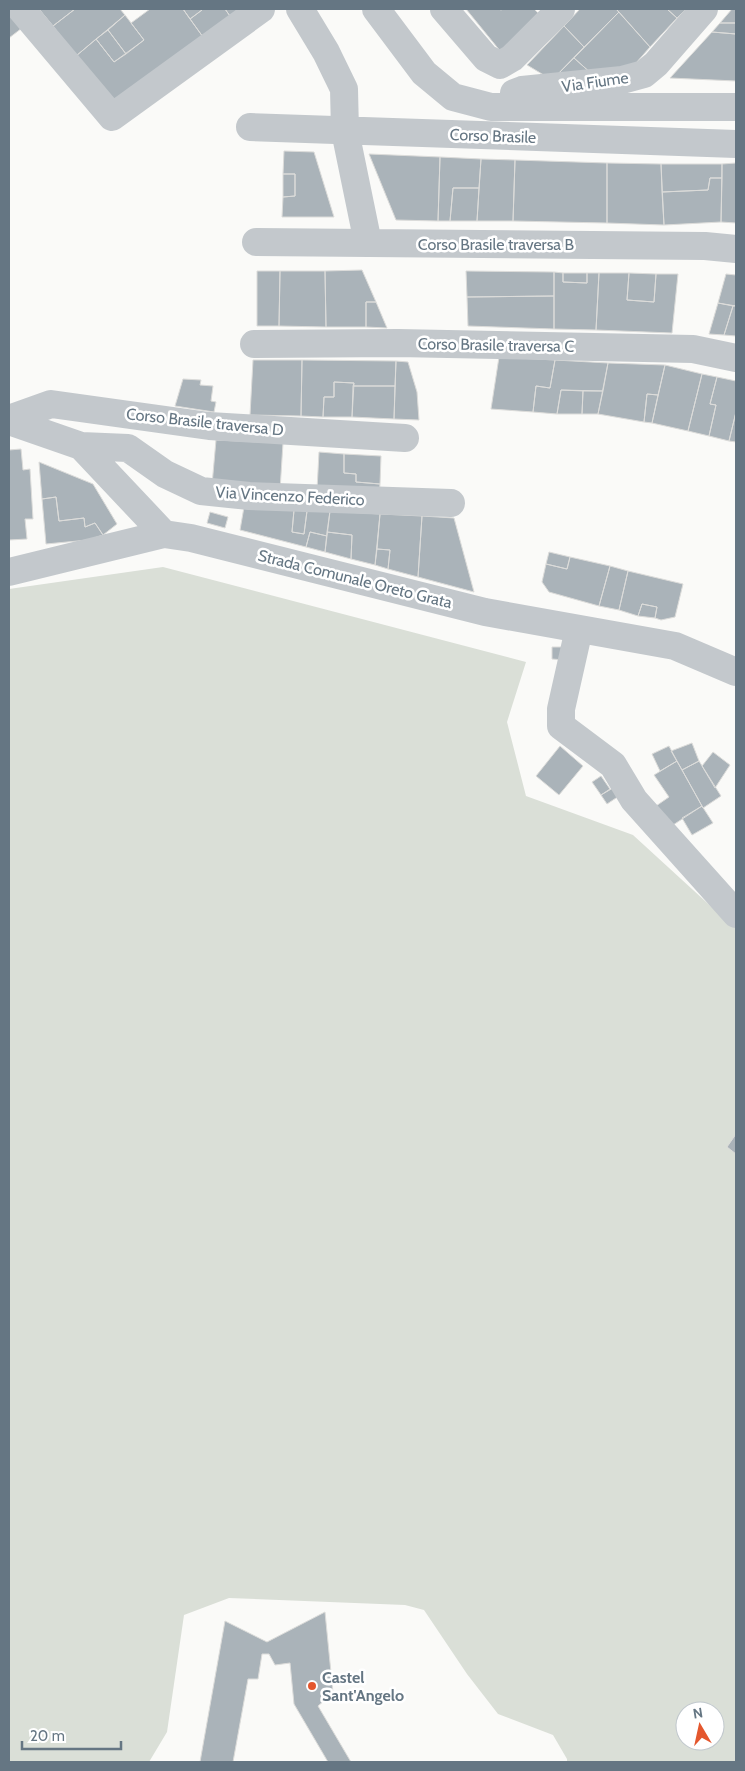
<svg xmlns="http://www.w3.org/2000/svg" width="745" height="1771" font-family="Cabin,sans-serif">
<rect width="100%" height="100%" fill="#fafaf8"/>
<path fill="#dadfd7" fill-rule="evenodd" d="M163 567 526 662 507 722 526 796 633 835 716 911 736 895V1762H567V1759L553 1735 498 1714 467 1674 424 1610 405 1605 229 1598 184 1615 167 1732 149 1762H9V589ZM685 1711H715V1741H685Z"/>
<path fill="#aab3b9" stroke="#dcdcda" d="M39 9H75L53 26Z
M75 9H120L125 15 76 56 53 26Z
M150 9H183L203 37 116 105 76 56 96 39 114 62 144 40 131 23Z
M183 9H201L202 10 190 19Z
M201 9H225L230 16 203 37 190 19 202 10Z
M225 9H240L230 16Z
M466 9H499L501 10 503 9H534L538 13 501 52Z
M580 9H616L619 12 584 47 564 26Z
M616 9H667L677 18 650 47Z
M667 9H686L677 18Z
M732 9H736V23H720Z
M9 10 22 28 9 38Z
M619 12 650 47 629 71 593 75 574 58Z
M125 15 144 40 126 54 108 30Z
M720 23H736V34L712 32Z
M564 26 584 47 552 80 527 65Z
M108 30 126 54 114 62 96 39Z
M712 32 736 34V81L670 78Z
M574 58 593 75 552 80Z
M284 151 314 152 334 217H282L283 197 295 196V174H283Z
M369 154 440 157 438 221 396 220Z
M440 157 481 159 479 188H453L450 221H438Z
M481 159 515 160 513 221H477Z
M515 160 607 163V223L513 221Z
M607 163 661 164 664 225 607 223Z
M736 163V223L721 222 722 164Z
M661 164H722V178H710L708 190 662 192Z
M283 174H295V196L283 197Z
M710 178H722L721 222 664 225 662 192 708 190Z
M453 188H479L477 221H450Z
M362 270 376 302H366V327H326L325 271Z
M257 271H280L279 326H257Z
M280 271H325L326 327 279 326Z
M466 271 554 272V296L467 297Z
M554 272 563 273V282L587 283V273H599L596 330 554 329Z
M563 273H587V283L563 282Z
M599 273H629L627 300 654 302 656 274H678L672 333 596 330Z
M629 273 656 274 654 302 627 300Z
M726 274 736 275V306L718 303Z
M554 296V329L468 326 467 297Z
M366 302H376L387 328 366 327Z
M718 303 733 306 724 335 709 334Z
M733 306H736V336L724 335Z
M499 357 555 360 550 388 536 386 533 412 491 409Z
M253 360H302L301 416 250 415Z
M302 360 396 361 395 386H353L354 383 334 382V397H324L323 417 301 416Z
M555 360 608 363 603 391 561 390 557 414 533 412 536 386 550 388Z
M396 361 408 362 417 392 419 420 394 419Z
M608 363 665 365 658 395 647 394 644 422 598 414Z
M665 365 702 374 688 431 652 423Z
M702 374 717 377 710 404 716 405 709 436 688 431Z
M717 377 736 381V412L729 441 709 436 716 405 710 404Z
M183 379 201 380 200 385 213 386 211 401 216 402 214 412 175 406Z
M334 382 354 383 352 417H323L324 397H334Z
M353 386H395L394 419 352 417Z
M561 390 583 391 582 414H557Z
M583 391H603L598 414H582Z
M647 394 658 395 652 423 644 422Z
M736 412V442L729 441Z
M216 440 283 443 280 490 212 485Z
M21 449 23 470 30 469 33 519H25L27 539 9 540V450Z
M319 452 344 454V473L356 474V482L380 484 379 494 317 490Z
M344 454 381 456 380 484 356 482V474L344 473Z
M39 462 93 484 117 524 103 535 95 523 85 527 84 518 59 521 56 497 42 499Z
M56 497 59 521 84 518 85 527 95 523 103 535 88 540 46 544 42 499Z
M244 507 294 510 292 532 304 534 307 511H330L327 536 310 532 306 547 240 530Z
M294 510 307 511 304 534 292 532Z
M330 511 380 514 375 565 351 559 352 535 327 532Z
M210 512 228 517 225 528 207 523Z
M380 514 422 516 418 577 388 569 390 550 377 549Z
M422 516 454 518 474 592 418 577Z
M310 532 327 536 325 552 306 547Z
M327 532 352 535 351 559 325 552Z
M377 549 390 550 388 569 375 565Z
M549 552 570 557 567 569 546 564Z
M570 557 610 566 599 606 549 592 542 582 546 564 567 569Z
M610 566 628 571 619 610 599 606Z
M628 571 683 584 675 617 661 620 655 618 657 607 642 604 638 616 619 610Z
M642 604 657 607 655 618 638 616Z
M552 647H566L565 660 552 659Z
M692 743 699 761 682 770 671 751Z
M560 746 583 766 559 795 536 776Z
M669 746 677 761 660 771 652 754Z
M713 752 730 765 715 788 702 766Z
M677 761 702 806 670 827 656 806 669 797 654 775Z
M699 761 721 796 703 808 682 770Z
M601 776 610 789 601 795 592 782Z
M613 788 619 796 607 804 601 795Z
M702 806 713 823 692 835 682 818Z
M736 1134V1154L727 1147Z
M325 1612 333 1693 318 1706 351 1762H328L294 1704 290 1663 275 1665 269 1654H262L258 1679H248L233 1762H200L225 1621 267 1642Z"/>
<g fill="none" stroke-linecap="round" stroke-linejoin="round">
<path stroke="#c3c8cc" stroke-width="28" d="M21 9 112 117 261 9
M300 9 326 52 344 89 345 131 368 243
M376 9 424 73 453 97 491 107H736
M444 9 486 58 500 65 512 58 561 9
M514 93 522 90 622 80 644 74 656 64 704 9
M250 127 736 144
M256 242 705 246 736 249
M254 344 398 343 693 349 736 358
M9 419 51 404 209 426 405 438
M9 421 81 446 164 534 191 538 485 612 675 646 736 672
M81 446 128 448 165 474 201 491 249 496 451 503
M9 572 164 534
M579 629 561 709V726L613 765 634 800 736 914"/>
</g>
<circle fill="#e4572e" stroke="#fff" stroke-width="2" cx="312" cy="1686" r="5"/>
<g text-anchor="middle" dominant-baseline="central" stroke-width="5" stroke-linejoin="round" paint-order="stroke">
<g font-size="16" fill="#657683" stroke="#fff">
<text transform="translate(595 82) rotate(-8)">Via Fiume</text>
<text transform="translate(493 136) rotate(2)">Corso Brasile</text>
<text x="496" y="244">Corso Brasile traversa B</text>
<text transform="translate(496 345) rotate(1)">Corso Brasile traversa C</text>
<text transform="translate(205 422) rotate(6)">Corso Brasile traversa D</text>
<text transform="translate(290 496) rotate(3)">Via Vincenzo Federico</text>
<text transform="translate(355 579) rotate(14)">Strada Comunale Oreto Grata</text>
</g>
<g font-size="16" font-weight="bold" fill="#657683" stroke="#fff" text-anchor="start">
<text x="322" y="1677">Castel<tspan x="322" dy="18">Sant'Angelo</tspan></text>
</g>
</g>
<rect width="745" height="1771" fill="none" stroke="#657683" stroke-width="20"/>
<g transform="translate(700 1726) rotate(351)"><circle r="24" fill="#ffffff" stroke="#c1c8cd"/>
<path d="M0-4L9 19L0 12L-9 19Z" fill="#e4572e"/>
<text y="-8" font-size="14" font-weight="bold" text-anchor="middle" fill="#657683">N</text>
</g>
<path d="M22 1741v8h99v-8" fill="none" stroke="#657683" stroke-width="2.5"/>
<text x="30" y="1741" font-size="15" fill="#657683" stroke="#ffffff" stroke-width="4" paint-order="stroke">20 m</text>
</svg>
